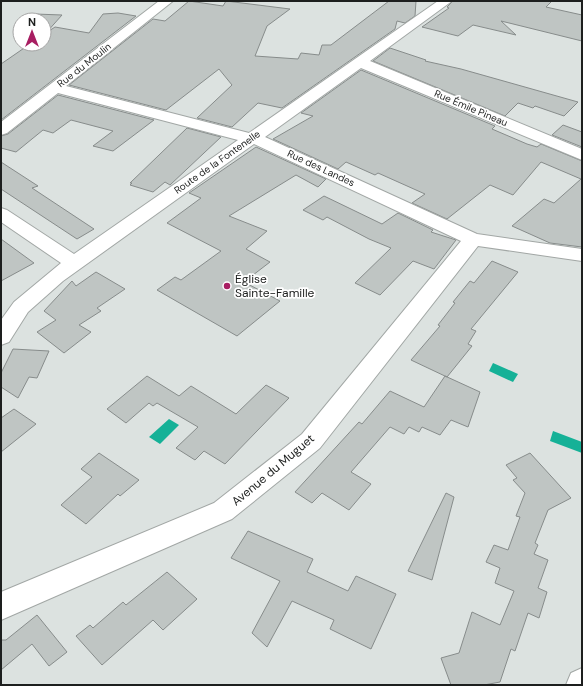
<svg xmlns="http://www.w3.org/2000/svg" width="583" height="686" font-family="'DM Sans',sans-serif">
<rect width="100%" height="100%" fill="#dce2e0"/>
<path fill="#15b197" d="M493 363 518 374 513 382 489 371Z
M169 419 179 425 160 444 149 437Z
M553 431 582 442V453L550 441Z"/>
<path fill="#bfc5c3" stroke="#878c8b" d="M189 1 223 6 226 1 290 9 267 26 255 56 298 59 301 53 319 55 322 45H331L389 1H416L415 16 405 23 397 21 395 29 282 108 258 103 232 127 197 118 232 85 219 69 166 110 69 85 153 19 165 21Z
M453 1H552L546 7 582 15V41L501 21 516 35 473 25 458 36 422 27 449 8 447 7Z
M118 13 136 16 1 120V64L30 44H44V20H29L35 14 62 15 46 33 55 27 89 33 103 14Z
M390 48 426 60 425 61 461 69 578 102 564 116 535 106 533 108 518 103 505 116 373 61Z
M361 70 495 126 492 129 527 144 537 147 541 144 582 161V247L550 243 512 226 544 199 554 203 581 179 541 162 513 195 490 185 447 219 412 203 425 194 378 173 375 175 346 162 338 169 273 139 313 116 301 113Z
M58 95 154 120 113 151 93 146 113 131 71 120 53 133 43 130 16 152 1 148V136L8 134Z
M563 125 582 132V147L552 135Z
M187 128 221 137 170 185 165 182 153 192 130 185 132 183H130Z
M256 147 326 179 318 187 296 175 229 216 267 231 246 249 270 262 244 282 280 301 237 336 157 290 175 277 181 280 221 251 167 223 201 198 189 193Z
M1 162 38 186 32 188 94 229 77 239 1 189Z
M324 196 382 224 398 213 433 230 431 232 456 240 434 269 413 261 380 295 355 283 391 248 369 239 327 217 323 220 303 210Z
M1 239 34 263 1 281Z
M492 261 518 272 471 329 476 331 468 344 472 346 447 377 411 360 440 326 438 325 455 303 453 302 470 281 474 283Z
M96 272 125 289 97 308 101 311 79 325 91 332 64 353 37 332 56 320 44 311 72 281 76 286Z
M13 349 49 351 37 378 29 377 18 398 1 387V373Z
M147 376 179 396 191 386 236 414 266 385 289 398 225 464 204 451 195 460 176 448 198 427 157 403 153 406 149 403 126 423 107 409Z
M445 376 480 392 468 427 451 420 440 435 422 427 419 432 409 427 404 434 390 427 351 472 371 484 349 510 322 493 312 503 295 492 359 422 362 424 390 391 424 407Z
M14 409 36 424 1 452V418Z
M99 453 139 480 120 496 118 494 86 524 61 505 92 477 81 469Z
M530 453 571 498 548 510 535 543 538 545 534 554 548 560 538 588 547 592 539 618 528 613 515 651 511 649 500 682 484 685H451L441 658 459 653 472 612 500 625 514 591 495 583 500 568 486 562 494 545 508 550 520 517 516 516 525 493 513 480 517 478 506 465Z
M446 493 454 497 432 580 408 571Z
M248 531 313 559 307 572 348 591 356 576 396 594 371 649 330 629 334 620 292 601 267 647 252 633 280 581 231 558Z
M167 572 197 599 163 630 153 620 102 665 76 636 90 625 93 628 123 602 126 605Z
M37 615 67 652 49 666 32 644 1 670V640H6Z"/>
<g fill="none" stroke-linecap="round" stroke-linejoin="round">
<defs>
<path id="minor" d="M159 1H173L66 86 249 133 438 1H452L370 61 582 149V160L361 68 265 137 477 234 582 249V261L478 246 320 448 232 519 1 620V592L214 503 302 434 461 241 254 144 63 281 28 312 9 342 1 345V320L14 302 61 263 1 222V208L7 210 74 254 238 140 58 93 7 133 1 135V122Z
M582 668V685H566L571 673Z"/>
</defs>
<use href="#minor" stroke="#a2a7a5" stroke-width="2"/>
<use href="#minor" fill="#fff" fill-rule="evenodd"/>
</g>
<circle fill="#a81e62" stroke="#fff" stroke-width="1.5" cx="227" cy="286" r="4"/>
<g text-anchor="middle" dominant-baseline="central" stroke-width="3.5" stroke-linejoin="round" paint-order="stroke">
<g font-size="10" fill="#1d1f1e" stroke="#fff">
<text transform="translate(84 65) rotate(-38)">Rue du Moulin</text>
<text transform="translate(471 108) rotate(23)">Rue Émile Pineau</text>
<text transform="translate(217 162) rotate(-35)">Route de la Fontenelle</text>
<text transform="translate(321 168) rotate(25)">Rue des Landes</text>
</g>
<g font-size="12" fill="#1d1f1e" stroke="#fff" text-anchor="start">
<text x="235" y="279">Église<tspan x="235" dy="14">Sainte-Famille</tspan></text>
</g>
<g font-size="12" fill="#1d1f1e" stroke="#fff">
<text transform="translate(273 470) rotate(-40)">Avenue du Muguet</text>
</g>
</g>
<rect width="583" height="686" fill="none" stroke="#1d1f1e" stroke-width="4"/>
<g transform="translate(32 32)"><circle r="19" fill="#ffffff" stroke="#a5a5a5"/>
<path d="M0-3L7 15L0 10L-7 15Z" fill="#a81e62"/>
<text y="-6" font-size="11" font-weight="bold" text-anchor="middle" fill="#1d1f1e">N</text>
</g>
</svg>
